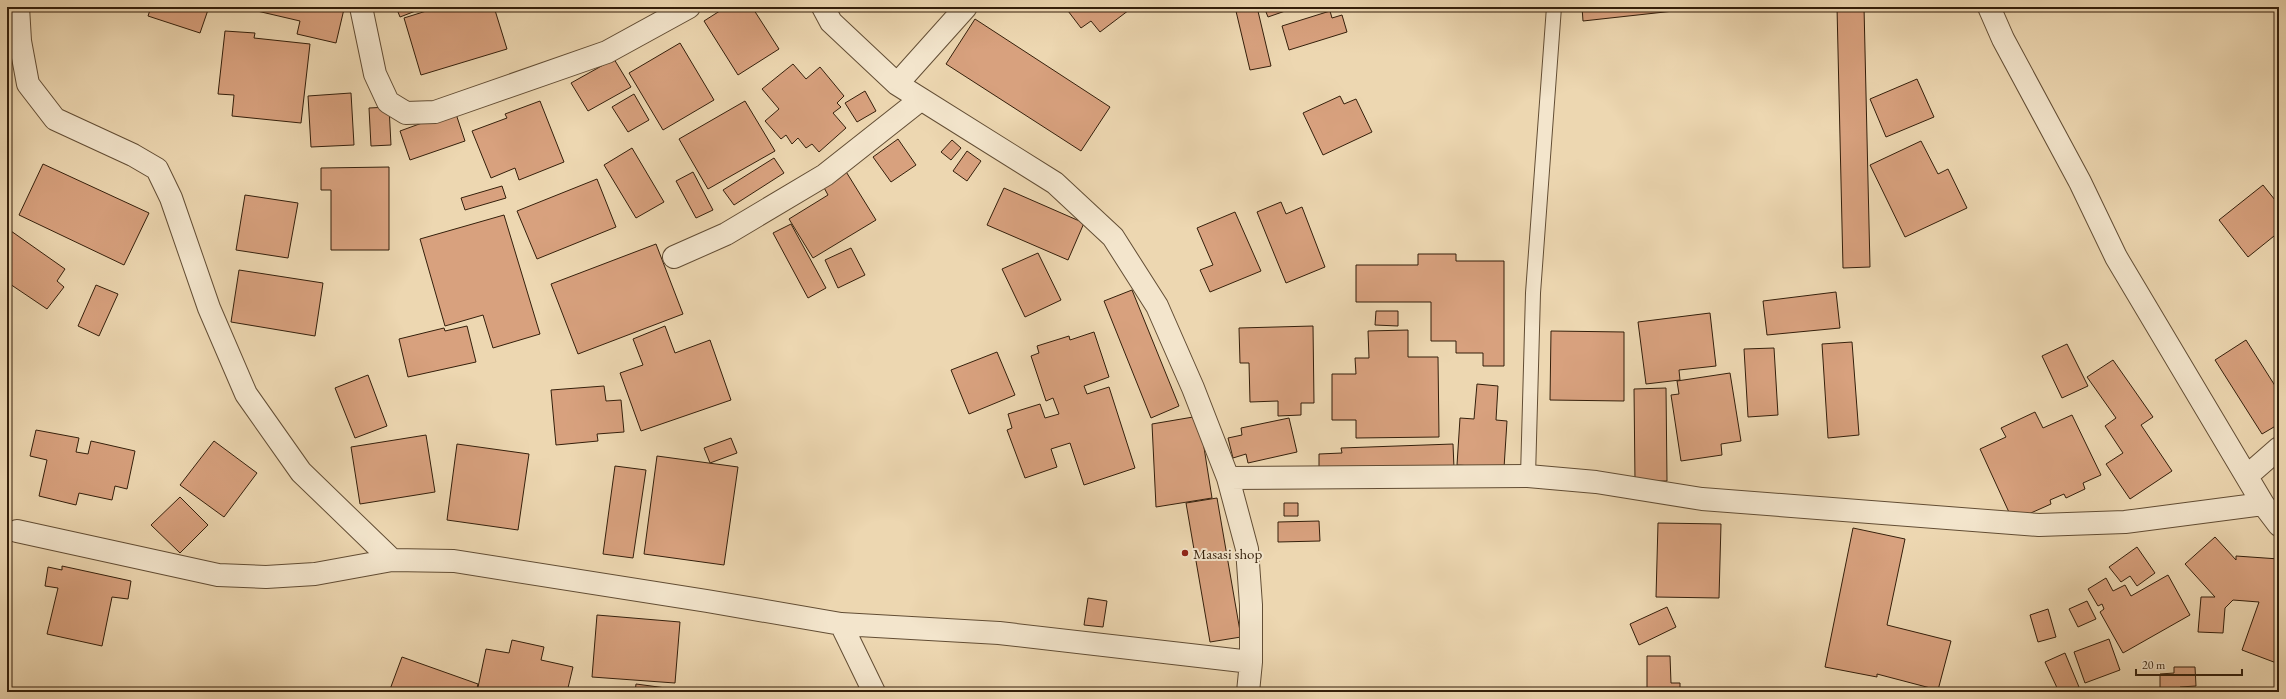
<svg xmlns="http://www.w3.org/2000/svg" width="2286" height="699" font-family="'EB Garamond',serif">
<rect width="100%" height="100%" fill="#edd7b1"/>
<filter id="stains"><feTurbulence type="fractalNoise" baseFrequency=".005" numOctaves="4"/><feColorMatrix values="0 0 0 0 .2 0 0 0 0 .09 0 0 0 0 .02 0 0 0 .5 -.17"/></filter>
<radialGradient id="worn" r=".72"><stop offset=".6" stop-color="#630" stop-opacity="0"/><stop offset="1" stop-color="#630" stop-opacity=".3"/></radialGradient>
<path fill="#d8a17e" stroke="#341f0b" d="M151 7H209L200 33 148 16Z
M240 7H336L344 9 336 43 297 34 300 21Z
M396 7H426L400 17Z
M439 7H494L507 49 421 75 404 18Z
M726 7H752L779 49 738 75 704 21Z
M1065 7H1133L1100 32 1091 21 1081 28Z
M1235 7H1257L1271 66 1250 70Z
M1264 7H1290L1291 9 1268 17Z
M1582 7H1710L1583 21Z
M1837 7H1864L1870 267 1843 268Z
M1330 11 1332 18 1342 15 1347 32 1289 50 1282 26Z
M975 19 1110 107 1081 151 946 64Z
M225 31 255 33 254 38 310 44 301 123 232 116 234 95 218 94Z
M680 43 714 100 663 130 629 73Z
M614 59 631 87 588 111 571 83Z
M793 64 806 79 820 67 844 96 837 103 841 107 833 113 846 128 819 152 812 144 806 148 798 138 792 144 786 135 781 139 765 121 779 109 762 89Z
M1917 79 1934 117 1886 137 1870 99Z
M865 91 876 111 857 122 845 103Z
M351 93 354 145 311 147 308 96Z
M634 94 649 120 628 132 612 107Z
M1340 96 1344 104 1356 99 1372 132 1323 155 1303 113Z
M540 101 564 162 519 180 515 168 491 178 472 131 507 118 505 114Z
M745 101 775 151 708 189 679 139Z
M389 107 391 145 371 146 369 108Z
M455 111 465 141 410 160 400 131Z
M898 139 916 165 891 182 873 157Z
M952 140 961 148 951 160 941 152Z
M1921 141 1938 174 1948 169 1967 208 1905 237 1870 165Z
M632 148 664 202 636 218 604 165Z
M967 151 981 161 967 181 953 171Z
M774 158 784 173 734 205 723 190Z
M43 164 149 213 124 265 19 215Z
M389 167V250H331V190H321V168Z
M845 170 876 220 813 258 789 219 828 195 822 184Z
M693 172 713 210 696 218 676 181Z
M597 179 616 227 537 259 517 211Z
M2263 185 2279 205V232L2248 257 2219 220Z
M502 186 506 198 465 210 461 198Z
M1004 188 1084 223 1068 260 987 225Z
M245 195 298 203 288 258 236 250Z
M1281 202 1286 214 1302 207 1325 267 1286 283 1257 212Z
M1235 212 1261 271 1210 292 1200 270 1213 265 1197 228Z
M504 215 540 334 493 348 483 315 445 326 420 239Z
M791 224 826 288 808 298 773 233Z
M11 231 65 269 57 281 64 287 47 309 7 282V237Z
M656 244 683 314 578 354 551 284Z
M851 248 865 275 838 288 825 260Z
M1038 253 1061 300 1025 317 1002 269Z
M1418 254H1456V261H1504V366H1483V353H1456V341H1431V302H1356V265H1418Z
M239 270 323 283 315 336 231 322Z
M96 285 118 294 99 336 78 326Z
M1132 290 1179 406 1151 418 1104 301Z
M1836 292 1840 328 1767 335 1763 301Z
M1376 311H1398V326L1375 325Z
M1710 313 1716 366 1679 370 1680 380 1646 384 1638 322Z
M467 326 476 362 408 377 399 339 444 328 445 331Z
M665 326 675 353 710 340 731 400 641 431 620 373 643 365 633 339Z
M1313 326 1314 403H1301V415L1278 416V401L1250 402 1249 363H1240L1239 328Z
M1408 330V357H1438L1439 437 1356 438V420H1332V374H1356L1355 358H1369L1368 331Z
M1551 331 1624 332V401L1550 400Z
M1094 332 1109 377 1084 386 1087 394 1109 387 1135 468 1084 485 1070 443 1051 449 1057 467 1025 478 1007 430 1012 428 1008 414 1040 404 1045 418 1059 414 1053 398 1046 401 1031 356 1039 353 1037 346 1069 336 1070 340Z
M2246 340 2279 392V424L2262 434 2215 360Z
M1852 342 1859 435 1828 438 1822 344Z
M2067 344 2088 386 2062 398 2042 356Z
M1774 348 1778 415 1748 417 1744 349Z
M997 352 1015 395 969 414 951 370Z
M2113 360 2153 417 2141 425 2172 471 2130 499 2106 464 2123 453 2105 426 2116 418 2087 377Z
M1730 373 1741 441 1721 444 1722 455 1681 461 1671 395 1679 394 1677 381Z
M368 375 387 426 355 438 335 388Z
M1477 384 1498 386 1496 420 1507 421 1504 468 1457 465 1460 418 1474 419Z
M604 386 606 401 621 400 624 432 597 434 598 441 556 445 551 390Z
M1666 388 1667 481H1635L1634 389Z
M2035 412 2043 428 2072 415 2101 475 2083 483 2085 489 2066 498 2064 494 2050 500 2051 504 2013 521 1980 449 2006 437 2001 428Z
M1199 416 1212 498 1156 507 1152 424Z
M1289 418 1297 452 1248 463 1246 454 1233 458 1228 438 1242 435 1241 428Z
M36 430 79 438 76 452 88 454 91 441 135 451 127 489 115 486 112 500 79 493 76 505 39 496 47 460 30 456Z
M426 435 435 492 360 504 351 447Z
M731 438 737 453 710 463 704 448Z
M214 441 257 473 224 517 180 485Z
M457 444 529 454 518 530 447 520Z
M1453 444 1454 468 1319 473V454L1342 453 1341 448Z
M657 456 738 467 724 565 644 554Z
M615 466 646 470 633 558 603 554Z
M180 497 208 525 180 553 151 525Z
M1217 498 1241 637 1210 642 1186 503Z
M1284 503H1298V516H1284Z
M1319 521 1320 541 1278 542V522Z
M1658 523 1721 524 1719 598 1656 597Z
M1853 528 1905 539 1887 625 1951 641 1938 690 1877 674V677L1825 667Z
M2215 537 2236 560V556L2279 559V664L2242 650 2259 602 2233 600 2225 608 2223 633 2198 632 2201 597H2215L2185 564Z
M2137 547 2155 573 2137 586 2130 576 2121 582 2109 567Z
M62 566 131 581 128 599 112 597 102 646 47 634 58 588 45 586 48 567 62 570Z
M2168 575 2190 615 2123 653 2100 612 2104 609 2102 604 2098 606 2088 589 2106 578 2113 591 2125 585 2131 596Z
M1088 598 1107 601 1103 627 1084 625Z
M2087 601 2096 619 2078 627 2069 609Z
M1667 607 1676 627 1639 645 1630 624Z
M2048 609 2056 637 2038 642 2030 615Z
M597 615 680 622 675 683 592 677Z
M2109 639 2120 670 2085 683 2074 652Z
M512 640 544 647 541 660 573 667 567 692H477L486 649 509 653Z
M2065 653 2079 687 2067 692H2059L2045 662Z
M1647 656H1670L1671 683H1680V692H1647Z
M402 657 478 684 476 692H389Z
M2174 667H2195L2196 686 2180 687V692H2160V674L2174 673Z
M636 684 666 688 665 692H635Z"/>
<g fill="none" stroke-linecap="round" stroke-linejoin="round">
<defs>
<path id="lane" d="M1528 476 1533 293 1554 7"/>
<path id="street" d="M18 7 20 41 28 84 55 119 133 155 157 169 171 198 209 308 246 394 301 472 392 560
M361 7 375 74 388 102 406 113 435 112 607 52 689 7
M823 7 831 22 897 84 1055 183 1113 237 1157 306 1193 388 1228 478 1247 549 1251 605V662L1248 692
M1989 7 2003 39 2080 182 2116 257 2263 504 2279 525
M897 84 966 7
M674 257 726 234 825 175 920 100
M2247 476 2279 448
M1228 478 1528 476 1596 482 1702 499 2039 525 2125 522 2263 504
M17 531 218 575 266 577 315 574 392 560 454 561 707 601 841 624 999 633 1251 662
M841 624 874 692"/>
</defs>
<use href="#lane" stroke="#624d34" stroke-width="16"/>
<use href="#street" stroke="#624d34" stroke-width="24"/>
<use href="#lane" stroke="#f3e5cc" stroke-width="14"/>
<use href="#street" stroke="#f3e5cc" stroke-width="22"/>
</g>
<circle fill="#8f2418" stroke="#f3e5cc" stroke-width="1.5" cx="1185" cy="553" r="4"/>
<g text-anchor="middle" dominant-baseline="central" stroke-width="4" stroke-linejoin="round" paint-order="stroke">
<g font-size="15" fill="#341f0b" stroke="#f3e5cc" text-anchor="start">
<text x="1193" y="553">Masasi shop</text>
</g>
</g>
<rect width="2286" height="699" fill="none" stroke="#edd7b1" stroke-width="24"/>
<rect x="8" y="8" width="2270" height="683" fill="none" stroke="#341f0b" stroke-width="2"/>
<rect x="12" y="12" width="2262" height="675" fill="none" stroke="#341f0b"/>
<path d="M2136 669v6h106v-6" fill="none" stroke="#341f0b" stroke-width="2"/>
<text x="2142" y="669" font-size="12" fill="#341f0b" stroke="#f3e5cc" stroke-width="3" paint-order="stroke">20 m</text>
<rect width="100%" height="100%" filter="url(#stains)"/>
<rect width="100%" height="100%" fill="url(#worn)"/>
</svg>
